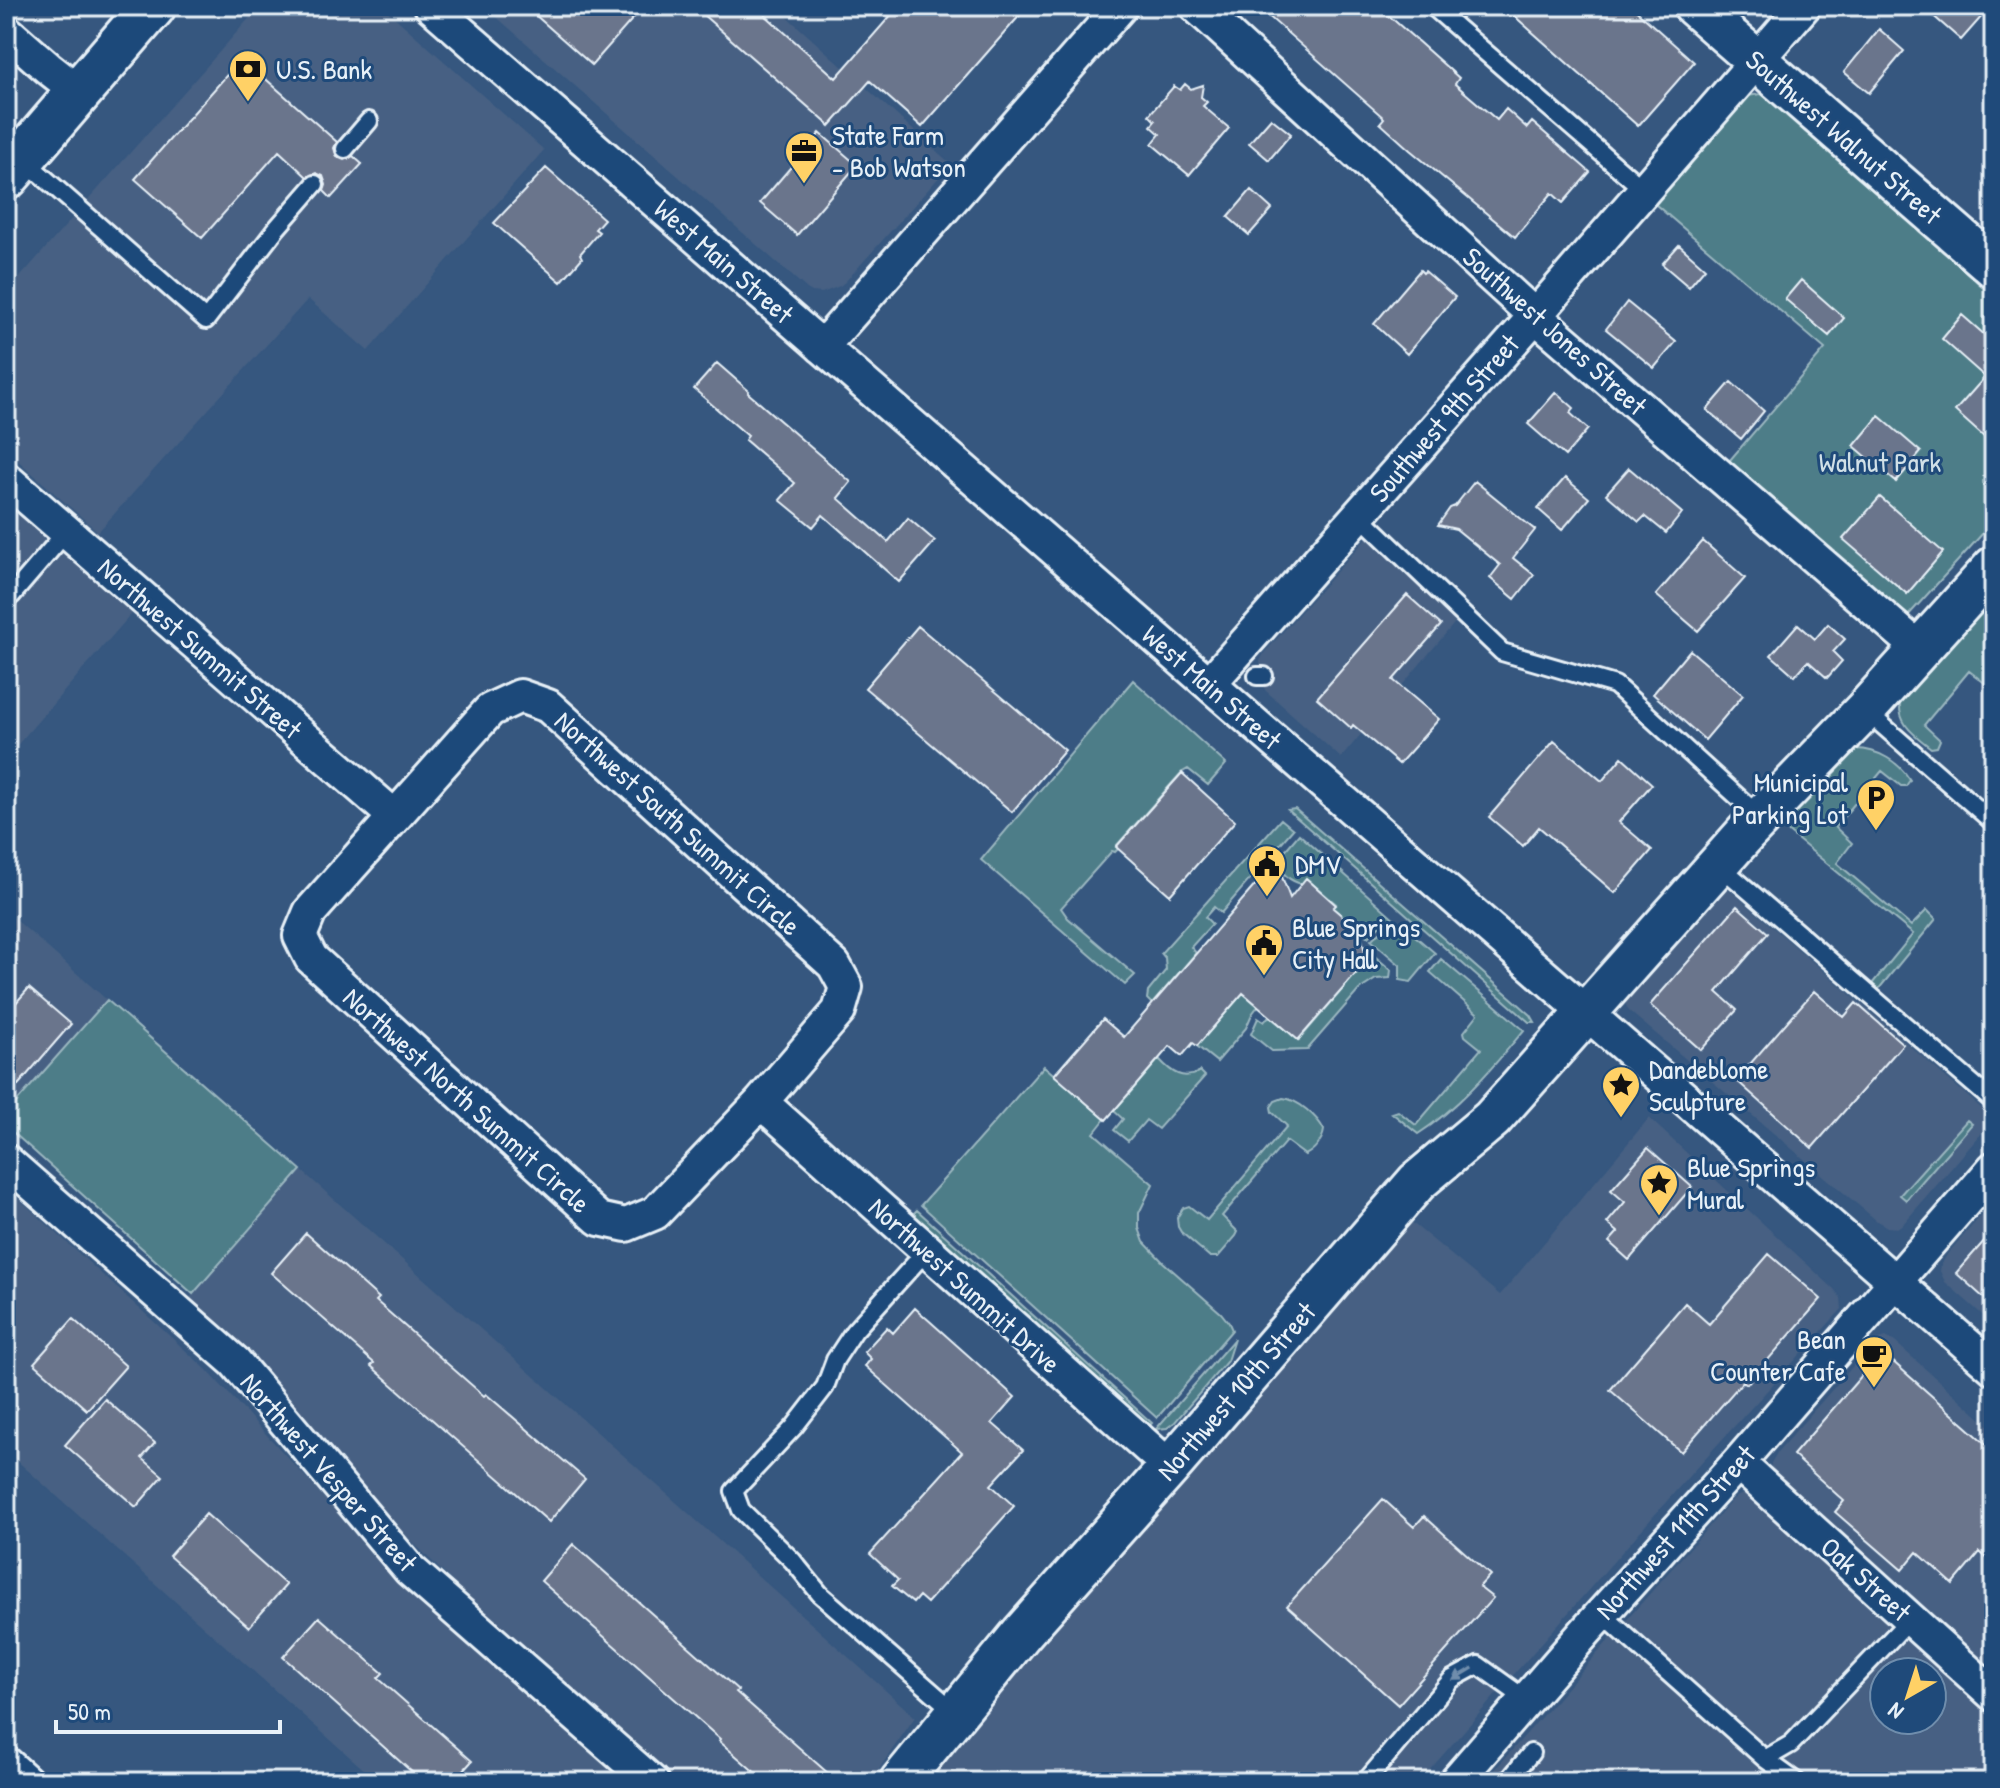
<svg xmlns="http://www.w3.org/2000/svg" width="2000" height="1788" font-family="'Patrick Hand',sans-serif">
<rect width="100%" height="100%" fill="#36577f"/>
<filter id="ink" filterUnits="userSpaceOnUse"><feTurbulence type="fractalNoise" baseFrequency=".0125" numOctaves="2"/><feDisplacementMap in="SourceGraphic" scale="16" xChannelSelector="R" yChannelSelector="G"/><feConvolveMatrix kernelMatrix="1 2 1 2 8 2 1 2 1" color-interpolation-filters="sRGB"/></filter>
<g filter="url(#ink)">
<path fill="#466083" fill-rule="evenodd" d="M260 6H382L544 150 368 351 308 299 98 532 6 450V293Z
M484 6H775L951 164 846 281 840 286 822 293 812 292 807 289Z
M6 496 134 611 6 758Z
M1379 524 1468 607 1341 758 1266 691 1262 685 1260 661 1264 653Z
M1723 884 1994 1119 1903 1224 1897 1228 1887 1227 1877 1221 1629 1011 1626 1005V996Z
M6 911 107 1000 6 1114Z
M1649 1118 1834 1289 1841 1298 1842 1309 1697 1467 1419 1782H922L1015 1672 1410 1221 1500 1295Z
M301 1170 667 1494 915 1717 870 1782H677L462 1591 375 1505 188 1300Z
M6 1187 206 1369 358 1534 420 1597 625 1782H378L6 1451Z
M1994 1201V1325L1945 1282 1940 1271 1941 1265 1948 1253Z
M1886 1337 1895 1342 1994 1430V1680L1771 1473V1463L1778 1451 1876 1340Z
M1742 1494 1753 1495 1764 1502 1994 1720V1782H1484L1733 1499ZM1884 1672H1932V1720H1884Z"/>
<path fill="#4e7d88" stroke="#9bb7c0" stroke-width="2" d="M1768 93 1994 297V521L1896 629 1724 467 1825 349 1655 204 1740 97Z
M1994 595V679L1991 683 1986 684 1969 671 1924 725 1940 740 1937 747 1931 748C1913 734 1895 722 1901 697Z
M1133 680 1226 764 1208 785 1188 769 1181 773 1116 846 1118 849 1115 852 1112 851 1061 908 1068 918 1135 975 1125 985 981 860Z
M1856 749C1878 749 1899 762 1910 780L1906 786H1901L1882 771 1835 827 1852 843 1837 863 1911 926 1927 910 1936 919 1878 990H1874L1872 984 1913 934 1781 826 1842 758Z
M1295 809 1531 1015 1535 1022H1529L1288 810Z
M1281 819 1293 829 1221 913 1214 907 1205 917 1212 924 1191 947 1196 953 1152 1004 1147 999 1148 992 1166 970 1165 958 1161 953Z
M1299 834 1397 921 1379 926 1368 937 1333 908 1336 904 1307 879 1302 884C1289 881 1281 873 1276 861Z
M1321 911 1391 970 1390 978 1376 979 1359 990 1307 1050 1272 1051 1251 1034 1258 1018 1264 1022 1269 1016 1299 1040 1366 962Z
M1401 924 1435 953 1411 982 1400 980V965L1371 940C1382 928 1390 932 1401 924Z
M1441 959 1524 1030C1492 1068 1460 1107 1418 1134L1392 1113 1398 1111 1416 1125 1481 1049 1465 1036 1464 1032 1478 1014 1430 972Z
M1243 993 1258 1006 1252 1014 1246 1028 1217 1062 1197 1046Z
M107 1000 301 1170 193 1294 6 1126V1114Z
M1159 1059C1171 1072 1183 1082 1200 1071L1205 1076 1158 1129 1146 1120 1128 1141 1114 1130 1123 1119 1114 1111Z
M1044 1066 1105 1119 1094 1133 1153 1184 1139 1213V1228L1144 1242 1163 1262 1221 1313 1229 1323 1232 1330 1157 1418 921 1205Z
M1283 1098C1297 1099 1318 1117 1324 1130 1323 1140 1314 1151 1305 1155L1286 1141 1222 1216 1238 1232 1236 1236 1218 1257H1210L1181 1232 1178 1227 1177 1218 1183 1208 1189 1206 1207 1220 1287 1126 1272 1112 1271 1107 1275 1101Z
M1967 1120 1972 1124 1906 1200 1900 1195Z
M917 1210 1152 1423 1149 1426 1140 1420 913 1214Z
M1234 1339 1227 1361 1175 1422 1167 1428 1156 1429Z"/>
<path fill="#6b748c" stroke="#e8f1f8" stroke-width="2" d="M525 6H644L592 65Z
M693 6H755L836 78 899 6H1028L922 127 870 81 830 126Z
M1257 6H1378L1459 78 1455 84 1497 120 1506 109 1527 128 1532 122 1590 172 1563 203 1552 193 1515 237 1410 150 1380 123 1384 118Z
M1503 6H1631L1694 62 1638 126Z
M1922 6H1991L1961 40Z
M1879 29 1904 51 1869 93 1844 72Z
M242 58 337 142 334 148 337 157 344 160 353 156 362 164 331 198 324 191 326 185 323 176 316 173 307 177 279 151 202 238 135 179Z
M1185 84 1191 89 1203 85 1201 97 1207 102 1203 106 1229 128 1189 175 1152 144 1160 134 1151 126 1155 121 1149 115 1174 86 1180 90Z
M1271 118 1291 134 1269 160 1249 143Z
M820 133 857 165 797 235 760 203Z
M546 168 604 219 595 229 599 232 580 254 582 258 561 282 494 223Z
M1251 190 1272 209 1249 235 1228 217Z
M1679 245 1705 268 1689 287 1662 264Z
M1420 270 1423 273 1425 271 1455 297 1407 354 1374 324Z
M1801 280 1844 318 1829 336 1785 299Z
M1627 302 1676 342 1654 368 1606 329Z
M1962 315 1994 343V446L1955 411 1985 377 1942 339Z
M717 363 749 391 748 393 851 482 838 498 888 542 908 518 935 541 899 582 823 515 813 527 780 500 795 483 745 440 748 436 694 389Z
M1731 382 1764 411 1741 439 1707 410Z
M1556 392 1574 408 1570 413 1588 429 1565 456 1528 424Z
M1879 416 1921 452 1896 482 1854 446Z
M1629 468 1682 513 1666 533 1645 516 1639 522 1606 494Z
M1565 478 1589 498 1562 530 1538 509Z
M1475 481 1535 530 1513 558 1534 575 1515 599 1490 578 1500 565 1456 529 1438 525 1450 508 1455 506Z
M1880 497 1943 552 1907 594 1843 539Z
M1703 541 1745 578 1698 631 1656 595Z
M1407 595 1441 625 1393 680 1439 719 1399 764 1353 725 1351 728 1317 698Z
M1798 624 1815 639 1828 624 1845 639 1833 652 1842 661 1827 678 1808 661 1795 676 1771 655Z
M918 626 1065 750 1012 812 865 688Z
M1690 650 1743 695 1705 740 1653 694Z
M1554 741 1602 781 1622 757 1652 784 1619 822 1652 850 1615 893 1539 827 1523 846 1489 817Z
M1182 773 1235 821 1170 895 1116 847Z
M1276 861 1290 898 1306 878 1336 905 1333 908 1360 931 1367 961 1298 1040 1243 993 1197 1046 1193 1043 1182 1056 1170 1046 1106 1120 1054 1075 1103 1019 1124 1037Z
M1737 906 1768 933 1717 992 1737 1010 1701 1050 1650 1005Z
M29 988 71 1024 6 1099V1014Z
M1814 991 1844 1017 1856 1003 1903 1044 1812 1148 1736 1080Z
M1648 1148 1692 1187 1629 1260 1609 1242 1618 1232 1607 1223 1625 1202 1611 1190Z
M1994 1230V1307L1956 1273Z
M306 1233 379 1298 376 1301 484 1396 486 1394 585 1479 549 1522 371 1366 374 1363 271 1273Z
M1769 1254 1821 1299 1747 1384 1743 1381 1681 1452 1610 1390 1685 1303 1709 1324Z
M915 1308 1015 1397 992 1423 1023 1450 991 1485 1014 1506 927 1603 919 1596 913 1603 892 1586 898 1580 870 1554 962 1452 865 1366 871 1359 864 1352 887 1327 893 1333Z
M73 1319 126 1366 87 1410 34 1363Z
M1882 1352 1994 1451V1565L1980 1552 1953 1584 1917 1552 1902 1570 1835 1512 1844 1501 1793 1455Z
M105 1399 155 1443 142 1458 163 1476 136 1507 65 1445Z
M1383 1499 1414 1527 1424 1516 1490 1575 1479 1587 1493 1598 1398 1705 1287 1606Z
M206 1514 286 1585 249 1627 169 1556Z
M573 1544 738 1690 736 1692 838 1782H766L719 1741 720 1739 541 1581Z
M319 1617 383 1673 378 1678 472 1761 453 1782H423L283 1657Z"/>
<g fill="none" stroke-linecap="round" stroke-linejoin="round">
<defs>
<path id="service" d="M1432 6 1644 190
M345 149 369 121
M23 159 206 320 276 229 315 184
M1359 515 1502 652 1615 685 1760 817
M6 600 12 595 66 532
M1257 676H1264
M1866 711 1994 823
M1719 865 1994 1102
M927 1250 854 1331 835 1360 825 1387 794 1427 734 1491 741 1510 793 1561 820 1594 955 1712
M1602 1614 1765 1759 1791 1744 1910 1619
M1765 1759 1797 1782
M1365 1782 1452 1679 1478 1665 1527 1700
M1507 1782 1531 1753"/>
<path id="minor" d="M431 6 1994 1368
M1196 6 1535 316 1920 649
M6 31 48 68 80 93
M822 347 1121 6
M6 479 394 816
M1209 684 1535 316 1804 6
M520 696 548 706 834 965 846 987 839 1011 761 1102 655 1213 626 1225 599 1219 311 958 300 936 310 912 490 710Z
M761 1102 1170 1467
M6 1161 235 1362 410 1570 652 1782
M1738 1463 1994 1695
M6 1763 27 1782
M1455 1782 1586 1631 1738 1463 1994 1168"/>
<path id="tertiary" d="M1694 6 1994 267
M900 1782 1022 1633 1170 1467 1417 1182 1492 1119 1746 833 1865 710 1994 567"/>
<path id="primary" d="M6 177 153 6"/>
</defs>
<use href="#service" stroke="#e8f1f8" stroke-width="22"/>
<use href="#minor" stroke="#e8f1f8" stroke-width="38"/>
<use href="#tertiary" stroke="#e8f1f8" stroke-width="46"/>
<use href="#primary" stroke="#e8f1f8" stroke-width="50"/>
<use href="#service" stroke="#1f4a7a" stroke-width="16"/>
<use href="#minor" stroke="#1f4a7a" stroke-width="32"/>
<use href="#tertiary" stroke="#1f4a7a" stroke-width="40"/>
<use href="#primary" stroke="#1f4a7a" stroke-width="44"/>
</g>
<defs><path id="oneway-solid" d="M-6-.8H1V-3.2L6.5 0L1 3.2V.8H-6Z" transform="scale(2)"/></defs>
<use fill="#6f8dac" href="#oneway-solid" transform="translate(1463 1674) rotate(149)"/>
</g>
<defs>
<symbol id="bank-pin" viewBox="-11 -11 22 30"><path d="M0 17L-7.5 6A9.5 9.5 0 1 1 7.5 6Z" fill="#ffd166" stroke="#1f4a7a"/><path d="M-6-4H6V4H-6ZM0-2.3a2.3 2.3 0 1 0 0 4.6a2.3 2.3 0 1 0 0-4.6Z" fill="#111"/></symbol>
<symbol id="office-pin" viewBox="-11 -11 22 30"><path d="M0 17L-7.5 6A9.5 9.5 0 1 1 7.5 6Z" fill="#ffd166" stroke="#1f4a7a"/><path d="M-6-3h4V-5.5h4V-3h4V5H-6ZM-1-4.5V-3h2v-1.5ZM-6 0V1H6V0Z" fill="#111"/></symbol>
<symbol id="parking-pin" viewBox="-11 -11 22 30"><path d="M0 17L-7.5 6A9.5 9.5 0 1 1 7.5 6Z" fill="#ffd166" stroke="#1f4a7a"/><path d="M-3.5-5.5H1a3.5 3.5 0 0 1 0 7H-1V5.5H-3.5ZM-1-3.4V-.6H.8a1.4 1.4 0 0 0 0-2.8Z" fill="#111"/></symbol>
<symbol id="civic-pin" viewBox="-11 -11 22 30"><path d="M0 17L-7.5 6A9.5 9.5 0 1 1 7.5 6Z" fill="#ffd166" stroke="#1f4a7a"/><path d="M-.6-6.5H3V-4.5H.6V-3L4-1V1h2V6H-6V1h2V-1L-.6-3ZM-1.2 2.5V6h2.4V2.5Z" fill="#111"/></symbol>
<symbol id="sight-pin" viewBox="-11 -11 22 30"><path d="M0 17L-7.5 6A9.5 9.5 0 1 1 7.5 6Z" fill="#ffd166" stroke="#1f4a7a"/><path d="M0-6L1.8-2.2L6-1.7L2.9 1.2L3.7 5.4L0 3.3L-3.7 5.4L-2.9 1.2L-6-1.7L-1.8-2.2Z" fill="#111"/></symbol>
<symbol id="cafe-pin" viewBox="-11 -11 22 30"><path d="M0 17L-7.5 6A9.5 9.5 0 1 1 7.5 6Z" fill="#ffd166" stroke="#1f4a7a"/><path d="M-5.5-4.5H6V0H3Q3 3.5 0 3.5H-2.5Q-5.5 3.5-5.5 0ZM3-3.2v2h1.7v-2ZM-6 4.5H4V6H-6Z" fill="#111"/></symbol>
</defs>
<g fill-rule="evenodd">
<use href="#bank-pin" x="226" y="47" width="44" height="60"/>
<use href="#office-pin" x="782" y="129" width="44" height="60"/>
<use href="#parking-pin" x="1854" y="776" width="44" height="60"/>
<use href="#civic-pin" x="1245" y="842" width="44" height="60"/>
<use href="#civic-pin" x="1242" y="921" width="44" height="60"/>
<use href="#sight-pin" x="1599" y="1063" width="44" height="60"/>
<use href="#sight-pin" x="1637" y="1161" width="44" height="60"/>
<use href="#cafe-pin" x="1852" y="1333" width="44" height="60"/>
</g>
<g text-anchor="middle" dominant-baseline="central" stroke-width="6" stroke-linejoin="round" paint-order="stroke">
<g font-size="28" fill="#e8f1f8" stroke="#1f4a7a" text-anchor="start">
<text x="276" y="69">U.S. Bank</text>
<text x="832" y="135">State Farm<tspan x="832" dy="32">- Bob Watson</tspan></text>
<text x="1848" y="782" text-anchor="end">Municipal<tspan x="1848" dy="32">Parking Lot</tspan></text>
<text x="1295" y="864">DMV</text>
<text x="1292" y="927">Blue Springs<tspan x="1292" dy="32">City Hall</tspan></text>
<text x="1649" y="1069">Dandeblome<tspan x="1649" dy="32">Sculpture</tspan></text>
<text x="1687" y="1167">Blue Springs<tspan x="1687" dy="32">Mural</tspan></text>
<text x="1846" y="1339" text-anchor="end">Bean<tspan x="1846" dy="32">Counter Cafe</tspan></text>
</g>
<g font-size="28" fill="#e8f1f8" stroke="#1f4a7a">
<text transform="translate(1844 137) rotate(41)">Southwest Walnut Street</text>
<text transform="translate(724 261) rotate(41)">West Main Street</text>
<text transform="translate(1555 331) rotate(42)">Southwest Jones Street</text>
<text transform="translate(1444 418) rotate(-49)">Southwest 9th Street</text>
<text transform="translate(200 648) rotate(41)">Northwest Summit Street</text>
<text transform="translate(1212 687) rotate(41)">West Main Street</text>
<text transform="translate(678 823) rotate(42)">Northwest South Summit Circle</text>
<text transform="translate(467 1100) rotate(42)">Northwest North Summit Circle</text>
<text transform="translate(965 1285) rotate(42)">Northwest Summit Drive</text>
<text transform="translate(1236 1391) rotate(-49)">Northwest 10th Street</text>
<text transform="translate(329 1472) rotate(49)">Northwest Vesper Street</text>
<text transform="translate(1675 1532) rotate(-48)">Northwest 11th Street</text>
<text transform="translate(1866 1579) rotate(42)">Oak Street</text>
</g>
<g font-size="28" fill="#d1e0e7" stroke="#1f4a7a">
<text x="1880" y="462">Walnut Park</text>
</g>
</g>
<rect width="2000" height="1788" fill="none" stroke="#1f4a7a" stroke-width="32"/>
<rect x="16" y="16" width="1968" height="1756" fill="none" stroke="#e8f1f8" stroke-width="3" filter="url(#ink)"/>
<g transform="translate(1908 1696) rotate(219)"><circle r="38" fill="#1f4a7a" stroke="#6f8dac" stroke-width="2"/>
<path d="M0-6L14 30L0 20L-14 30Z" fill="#ffd166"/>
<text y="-12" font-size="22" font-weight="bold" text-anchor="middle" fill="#e8f1f8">N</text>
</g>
<path d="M56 1720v12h224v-12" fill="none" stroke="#e8f1f8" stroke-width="4"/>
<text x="68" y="1720" font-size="24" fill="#e8f1f8" stroke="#1f4a7a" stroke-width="6" paint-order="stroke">50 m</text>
</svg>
